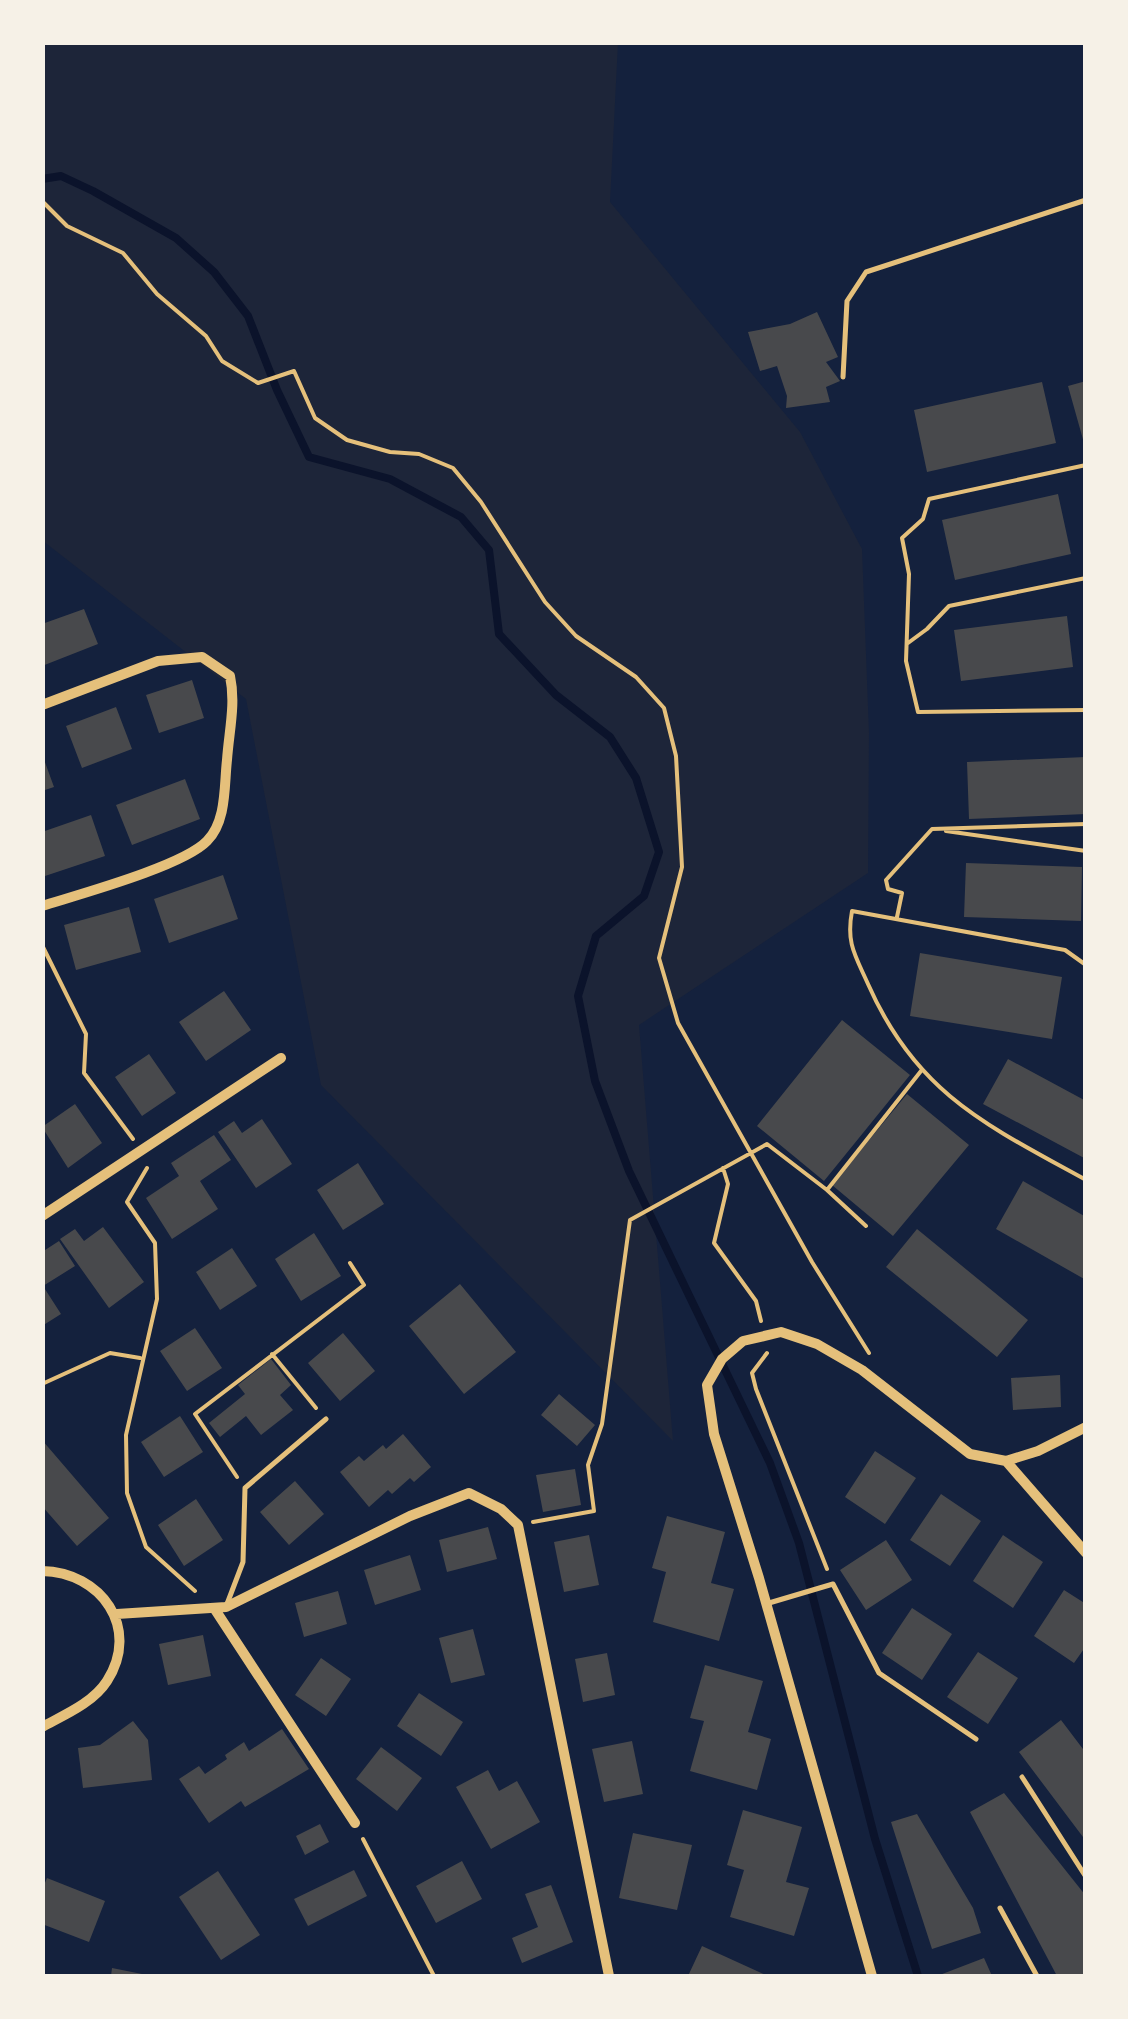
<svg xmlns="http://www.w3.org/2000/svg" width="1128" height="2019" font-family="'Fira Sans Condensed',sans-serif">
<rect width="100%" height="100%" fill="#14213d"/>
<path fill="#1d2539" d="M42 43H618L610 202 800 432 862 549 869 733 868 873 639 1025 673 1441 321 1085 246 699 43 541Z"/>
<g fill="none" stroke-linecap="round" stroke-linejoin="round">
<path stroke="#0b132b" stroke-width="8" d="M42 179 61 176 93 191 176 238 214 272 248 316 277 390 309 457 390 479 461 517 489 550 499 634 556 695 610 737 636 778 659 852 644 896 596 936 578 996 595 1081 629 1171 770 1463 799 1543 875 1839 918 1976"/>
</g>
<path fill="#48494c" d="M817 312 838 357 826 362 840 381 826 387 830 402 786 408 787 396 777 366 760 371 748 332 790 324Z
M1086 381V443H1084L1068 386Z
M1042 382 1056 443 927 472 914 410Z
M1058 494 1071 554 955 580 942 520Z
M84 609 98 644 42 666V624Z
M1067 616 1073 667 961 681 954 630Z
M192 680 204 718 159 733 146 695Z
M116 707 132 749 82 768 66 726Z
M42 754 54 787 42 791Z
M1086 757V814L969 819 967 762Z
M185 779 200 819 132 845 116 805Z
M91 815 105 856 42 877V832Z
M966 863 1082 867 1081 921 964 917Z
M223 875 238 919 169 943 154 899Z
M129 907 141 952 76 970 64 925Z
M920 953 1062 977 1052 1039 910 1016Z
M224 991 251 1030 206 1061 179 1022Z
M842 1020 910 1075 824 1181 757 1126Z
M149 1054 176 1093 142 1116 115 1077Z
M1008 1059 1086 1101V1159L983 1104Z
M907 1094 969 1145 893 1236 832 1185Z
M75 1104 102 1143 68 1168 42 1127Z
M262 1119 292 1164 256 1188 218 1132 234 1121 242 1133Z
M214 1135 231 1160 200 1181 218 1209 172 1239 146 1198 179 1176 171 1163Z
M358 1163 384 1204 343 1230 317 1190Z
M1023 1181 1086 1217V1280L996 1229Z
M103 1227 144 1282 109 1308 60 1239 75 1229 84 1241Z
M917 1229 1028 1320 997 1357 886 1267Z
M314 1233 341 1276 301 1301 275 1259Z
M59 1241 75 1266 43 1286 61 1314 42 1326V1252Z
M232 1248 257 1286 220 1310 196 1272Z
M460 1284 516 1352 464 1394 409 1326Z
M195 1328 222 1368 187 1391 160 1351Z
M343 1333 375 1371 340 1401 308 1363Z
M271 1359 291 1385 280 1395 293 1410 261 1435 246 1416 220 1437 209 1423 245 1394 238 1385Z
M1060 1375 1061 1407 1013 1410 1011 1378Z
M559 1394 595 1425 577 1446 541 1415Z
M180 1416 203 1452 164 1477 141 1442Z
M403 1434 431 1467 414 1482 410 1478 392 1494 388 1490 369 1507 340 1472 359 1456 364 1461 383 1445 386 1449Z
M42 1440 109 1518 77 1546 42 1506Z
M875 1451 916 1478 885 1524 845 1497Z
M575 1469 581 1505 543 1512 536 1475Z
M295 1481 324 1514 289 1545 260 1512Z
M941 1494 981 1521 950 1566 910 1540Z
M196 1499 223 1540 184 1566 158 1525Z
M667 1516 725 1532 711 1583 734 1589 719 1641 653 1622 666 1572 652 1568Z
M488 1527 497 1559 447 1572 439 1540Z
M589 1535 599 1585 564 1592 554 1542Z
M1003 1535 1043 1562 1013 1608 973 1581Z
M886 1540 912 1580 866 1610 840 1570Z
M410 1555 421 1590 375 1605 364 1570Z
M1064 1590 1086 1604V1646L1074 1663 1034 1636Z
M338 1591 347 1624 304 1637 295 1603Z
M912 1608 952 1634 922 1680 882 1653Z
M473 1629 485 1675 451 1683 439 1638Z
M203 1635 211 1676 168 1685 159 1644Z
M978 1652 1018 1678 988 1724 947 1697Z
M607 1653 615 1695 583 1702 575 1659Z
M321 1658 351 1679 326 1716 295 1695Z
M705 1665 763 1681 748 1732 771 1739 757 1790 690 1771 704 1721 690 1718Z
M419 1693 463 1722 441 1756 397 1726Z
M1061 1720 1086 1753V1841L1019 1752Z
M133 1721 148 1740 152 1780 83 1788 78 1748 100 1745Z
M282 1729 309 1769 245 1807 241 1801 209 1823 179 1779 199 1766 205 1774 227 1759 225 1755 244 1742 249 1751Z
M632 1741 643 1794 604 1802 592 1749Z
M381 1747 422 1778 397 1811 356 1779Z
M488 1770 499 1791 517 1781 540 1822 491 1849 456 1787Z
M1004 1793 1086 1896V1976H1057L970 1812Z
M743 1810 802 1827 786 1882 809 1888 794 1936 730 1917 744 1870 727 1865Z
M917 1814 973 1908 981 1933 932 1949 891 1822Z
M320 1824 329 1842 305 1855 296 1836Z
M633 1833 692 1845 677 1910 619 1898Z
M462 1861 482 1899 436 1923 416 1886Z
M354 1870 367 1896 308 1926 294 1899Z
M218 1871 260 1935 221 1960 179 1897Z
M47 1878 105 1901 89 1942 42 1924V1890Z
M551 1885 573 1942 522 1963 512 1938 538 1927 525 1894Z
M702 1946 768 1976H688Z
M984 1958 992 1976H937Z
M112 1968 147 1975 146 1976H111Z"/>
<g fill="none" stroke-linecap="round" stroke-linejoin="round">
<path stroke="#e5c07b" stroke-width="4" d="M42 201 67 226 123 253 157 294 206 336 222 361 258 383 294 371 315 418 347 440 390 452 419 454 453 468 481 502 545 602 576 636 636 677 664 708 676 756 682 867 659 958 678 1023 812 1262 869 1353
M1086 465 929 499 923 519 902 538 909 574 906 661 918 712 1086 710
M908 643 927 629 949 606 1086 578
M946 831 1086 851
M897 917 902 893 888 889 886 880 932 829 1086 824
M42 945 86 1034 84 1073 133 1139
M1086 965 1065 950 852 911C846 943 855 955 868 984 916 1093 986 1125 1086 1180
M147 1168 127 1202 155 1243 157 1299 126 1435 127 1493 146 1547 195 1591
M723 1168 728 1184 714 1243 756 1301 761 1321
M866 1226 827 1190 921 1071
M767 1353 752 1373 756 1389 827 1569
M272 1354 316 1408
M42 1384 110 1353 140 1358
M237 1477 195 1414 364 1285 350 1263
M533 1522 594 1511 588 1465 602 1424 630 1220 767 1144 827 1190
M363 1839 434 1976"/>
<path stroke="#e5c07b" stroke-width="5" d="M843 377 847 301 866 272 1086 200
M769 1603 833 1584 879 1673 976 1739
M227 1604 243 1562 245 1488 326 1419
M1022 1777 1086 1877
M1000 1908 1037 1976"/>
<path stroke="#e5c07b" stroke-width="10" d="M42 705 158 661 202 657 230 676C236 704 229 731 227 760 224 785 227 821 207 841 183 866 80 894 42 906
M42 1216 281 1058
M1006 1461 1086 1553
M42 1571C101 1572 141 1628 107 1681 93 1703 64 1715 42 1727
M214 1608 355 1823
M117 1614 226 1607 410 1516 469 1493 501 1509 518 1525 609 1976
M872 1976 759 1578 714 1434 707 1385 722 1359 743 1341 781 1332 817 1344 862 1370 970 1454 1006 1461 1038 1451 1086 1427"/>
</g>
<rect width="1128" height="2019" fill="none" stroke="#f6f1e7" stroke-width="90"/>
</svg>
